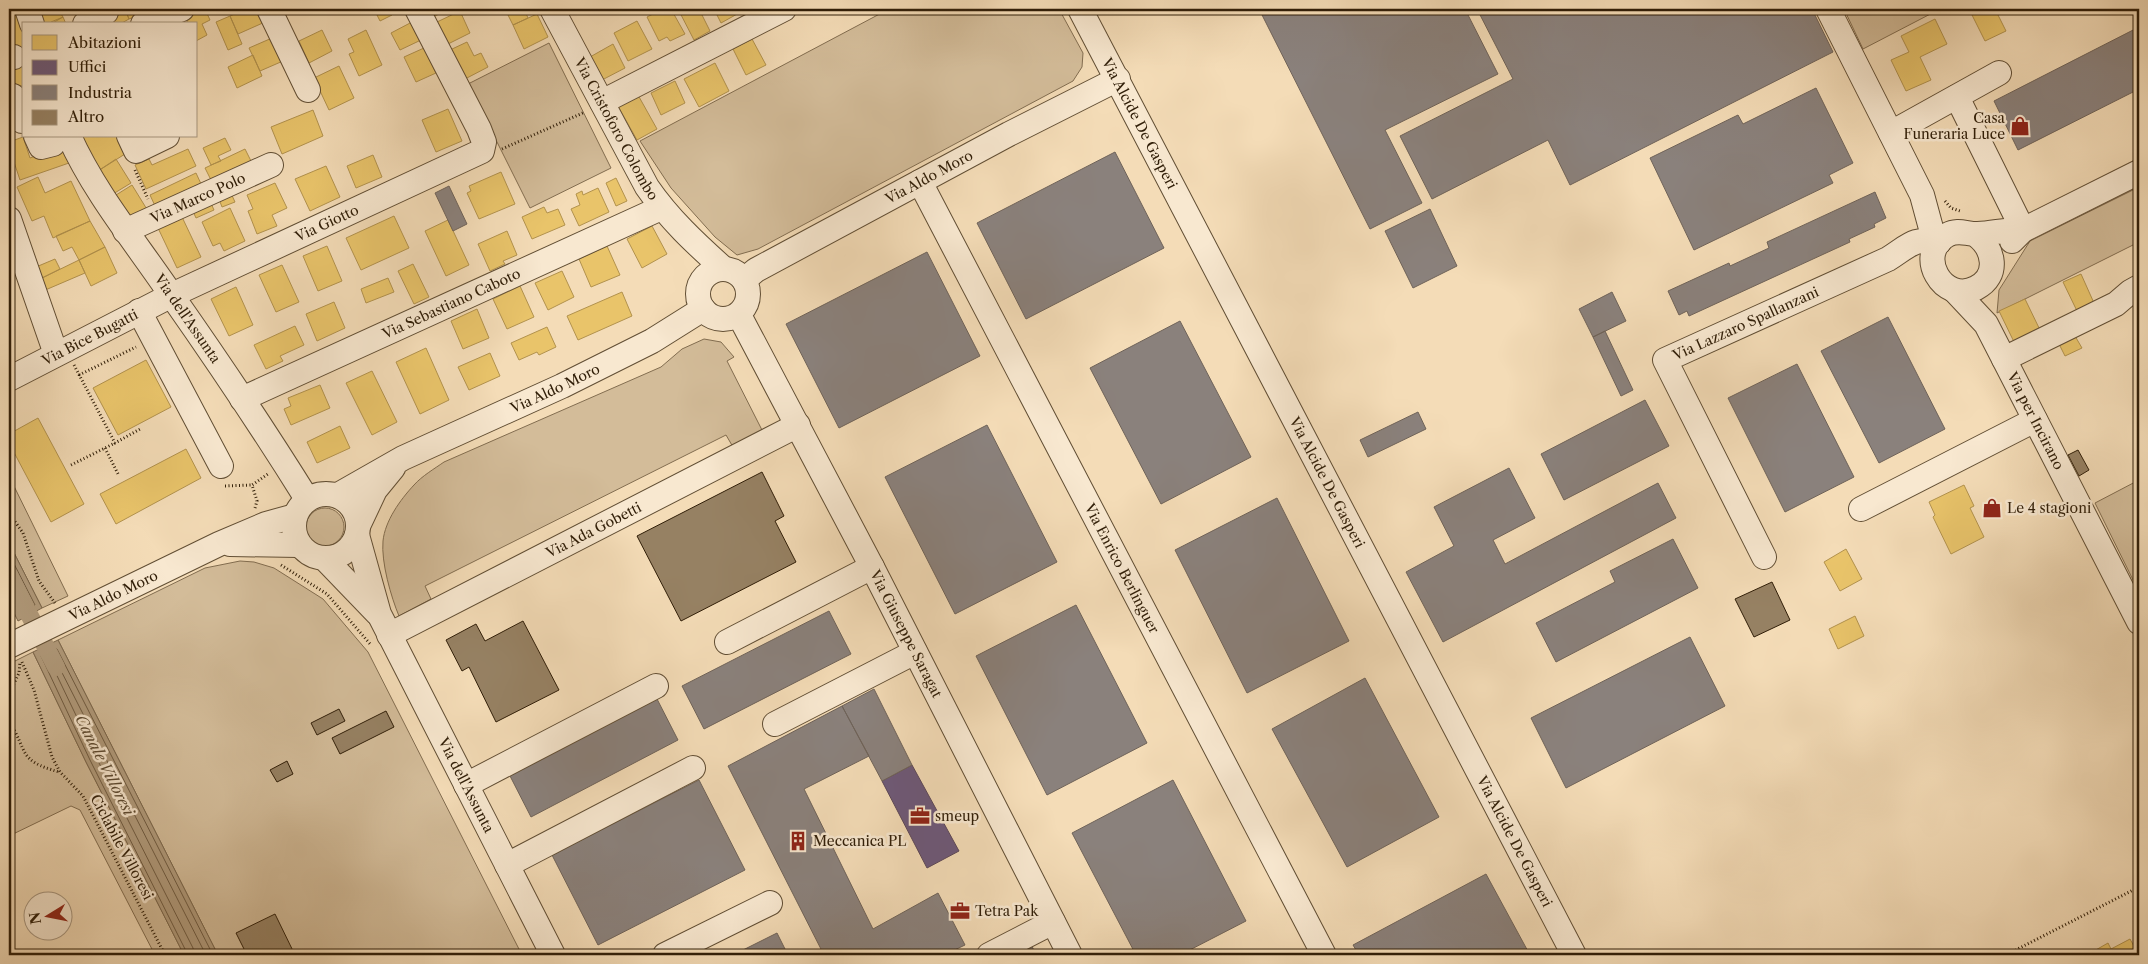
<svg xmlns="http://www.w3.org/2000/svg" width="2148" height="964" font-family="'Libre Caslon Text',serif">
<rect width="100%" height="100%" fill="#f4dcb7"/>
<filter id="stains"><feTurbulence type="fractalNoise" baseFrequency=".004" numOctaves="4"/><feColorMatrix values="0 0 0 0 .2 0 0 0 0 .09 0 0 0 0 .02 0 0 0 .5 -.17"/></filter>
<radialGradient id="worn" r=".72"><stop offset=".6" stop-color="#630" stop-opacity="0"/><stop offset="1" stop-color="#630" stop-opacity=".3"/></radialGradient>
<path fill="#d3bc99" stroke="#826d50" d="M889 9H1059L1083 53 1082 67 1073 81 758 249 737 255 715 237 671 188 640 141Z
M1844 9H1940L1863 49Z
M549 43 611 168 530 208 468 84Z
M2139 187V242L1997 313 1999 290 2030 241Z
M704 339 721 342 734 357 727 361 763 432 733 447 726 435 425 586 431 599 399 616C391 597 381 562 383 541 385 521 400 500 414 485 422 476 434 469 444 462L661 367 682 349Z
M9 476 68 596 42 608 9 543Z
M2139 480V592L2095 503Z
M306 527a19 19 0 1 1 38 0a19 19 0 1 1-38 0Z
M240 561 254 562 274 568 323 599 368 652 522 955H218L58 640 205 568Z
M33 652 86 762 184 955H155L80 810 71 806 9 836V664Z"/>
<path fill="#b19b7c" stroke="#7d694e" d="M9 543 42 608 18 621 9 603Z
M58 640 218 955H184L86 762 33 652Z"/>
<path fill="#e9c46a" stroke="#b2924d" d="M34 9H58L63 17 51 24H39Z
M119 9H125L129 19 120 24H105L102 19Z
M125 9H149V11L129 19Z
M198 9H205L210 20 202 24 207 35 196 41V24H188L185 15Z
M246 9H259L265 22 238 34 230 16Z
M374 9H388L392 15 380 21Z
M431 9H449L435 16Z
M505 9H524L528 18 513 25Z
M663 9H671L685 34 670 41 667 37 659 41 647 17Z
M678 9H699L710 31 694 40Z
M714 9H737L739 13 721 23Z
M1969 9H1995L2006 31 1985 41Z
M18 10 24 28V58L16 60 9 43V14Z
M460 11 470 33 448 44 437 22Z
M537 14 548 37 524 49 513 25Z
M230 16 242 44 228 50 216 22Z
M63 17 66 24H51V22Z
M1935 19 1947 44 1920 57 1931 80 1906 91 1891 60 1909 52 1901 36Z
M637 21 652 49 628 61 614 33Z
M412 22 421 40 400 50 391 33Z
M322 30 332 51 309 63 299 41Z
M366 30 382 65 359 76 349 54 354 52 348 39Z
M272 38 283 61 260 71 249 48Z
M752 39 766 65 746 75 733 49Z
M467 42 474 56 481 53 488 67 465 79 450 50Z
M613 44 625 68 602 80 590 57Z
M424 48 436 73 416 82 404 57Z
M253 55 262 76 237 88 228 67Z
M24 58V85L9 90V63Z
M715 63 729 91 699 107 684 79Z
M339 66 354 98 329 110 314 78Z
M675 81 685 103 661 115 651 93Z
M638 95 657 129 637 140 618 106Z
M448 109 462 141 436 152 422 120Z
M313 110 323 136 282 154 271 127Z
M9 122 15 140 9 142Z
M81 136H117L125 154 98 171Z
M23 137 30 158 63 146 69 163 20 180 9 147V142Z
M225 138 231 150 218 156 221 161 211 165 203 148Z
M188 149 196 166 146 189 135 165 149 159 152 165Z
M245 149 252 163 212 182 205 168Z
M9 150 14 162 9 165Z
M373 155 382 177 356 188 347 166Z
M116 159 131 183 113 194 98 171Z
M326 166 340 197 310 211 295 179Z
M501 172 515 204 479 219 467 193 471 191 469 186Z
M196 173 202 186 156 208 150 195Z
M38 177 45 193 71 181 90 221 53 238 44 216 32 221 17 187Z
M616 178 627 201 616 206 606 183Z
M275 183 287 208 272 215 277 226 257 234 248 211 253 209 247 195Z
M132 185 148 211 132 221 116 195Z
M598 188 609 212 579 226 571 209 580 205 576 194 582 191 583 195Z
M229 189 235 202 222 207 217 194Z
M209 199 214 210 196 218 191 207Z
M544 207 547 213 558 209 565 225 532 239 522 217Z
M230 208 245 241 224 251 220 243 213 246 202 222Z
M394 216 409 248 361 270 346 238Z
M182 217 201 257 177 268 158 228Z
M448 220 469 265 446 276 425 231Z
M90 221 105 247 79 260 72 247 63 251 56 236Z
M652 226 667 254 642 268 627 239Z
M507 231 517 255 503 261 505 264 490 271 478 244Z
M327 246 342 281 318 291 303 256Z
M607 246 620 275 591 287 579 259Z
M105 247 117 273 91 286 79 260Z
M55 259 60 269 40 279 36 267Z
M79 260 85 273 43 291 40 279Z
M413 264 429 297 414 304 398 271Z
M282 265 299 302 276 312 259 275Z
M562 271 574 297 548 310 535 283Z
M2081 274 2094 303 2077 311 2063 282Z
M388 278 394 292 366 303 361 289Z
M520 286 534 317 507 329 493 299Z
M236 287 253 325 229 336 211 299Z
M622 292 632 316 578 340 567 316Z
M2025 299 2041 332 2015 344 1999 311Z
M334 302 345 328 317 341 306 314Z
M477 309 489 338 463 349 451 321Z
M295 326 304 345 280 356 283 361 266 369 254 345Z
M547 327 556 347 539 355 537 352 519 360 511 343Z
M2075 336 2082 348 2065 356 2059 344Z
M426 348 449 400 420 414 396 362Z
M490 353 500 376 469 390 458 367Z
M146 360 171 407 118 435 93 388Z
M372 371 397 422 372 435 346 383Z
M320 385 330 408 291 425 284 409 291 406 288 398Z
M38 418 84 504 51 522 9 443V434Z
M340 426 350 448 317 463 307 442Z
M186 449 201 478 116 524 100 494Z
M1964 485 1974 506 1970 508 1984 537 1951 554 1933 517 1935 515 1929 502Z
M1846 549 1862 579 1840 591 1824 562Z
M1855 616 1864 636 1838 649 1829 629Z
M2130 939 2139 955H2097L2094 951 2108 943 2111 949Z"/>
<path fill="#6d597a" stroke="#5b4758" d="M912 765 959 851 927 868 882 781Z"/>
<path fill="#8a817c" stroke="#6f6359" d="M1259 9H1465L1498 74 1385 130 1422 203 1370 229Z
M1477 9H1812L1833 52 1570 185 1548 140 1432 199 1400 136 1513 79Z
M2139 27V89L2018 150 1994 101Z
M1816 88 1853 163 1829 175 1833 183 1694 250 1650 158 1738 115 1743 124Z
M1115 152 1164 248 1026 319 977 223Z
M449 186 467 224 453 231 435 193Z
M1875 192 1886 218 1874 224 1875 227 1849 239 1850 242 1689 316 1687 311 1679 315 1668 291 1729 263 1730 266 1769 248 1767 242Z
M1430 209 1457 266 1413 288 1385 231Z
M927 252 980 356 839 428 786 324Z
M1612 292 1626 321 1593 337 1579 309Z
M1888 317 1945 429 1879 463 1821 351Z
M1180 321 1251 457 1161 504 1090 368Z
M1605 331 1633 390 1621 396 1593 337Z
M1797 364 1854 477 1785 512 1728 398Z
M1645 400 1669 446 1564 500 1541 454Z
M1418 412 1426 429 1368 457 1360 440Z
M987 425 1057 562 955 614 885 477Z
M1509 468 1535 518 1493 540 1505 564 1658 483 1676 518 1443 642 1406 572 1454 546 1434 507Z
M1277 498 1349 641 1247 693 1175 550Z
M1673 539 1698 588 1556 662 1536 623 1615 582 1610 571Z
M1076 605 1147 743 1047 795 976 656Z
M829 611 851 654 704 729 682 686Z
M1690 637 1725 706 1566 788 1531 718Z
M1365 678 1439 817 1347 867 1272 729Z
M874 689 912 765 882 781 842 706Z
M656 697 678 740 531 817 509 774Z
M842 706 869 756 804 789 873 929 938 893 965 945 944 955H824L728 766Z
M699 780 745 870 598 945 552 855Z
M1173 780 1246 921 1180 955H1136L1072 833Z
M1486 874 1530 955H1359L1353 945Z
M777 933 788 955H733Z
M1031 944 1036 955H1009Z"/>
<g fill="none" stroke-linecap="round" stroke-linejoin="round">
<path stroke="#705c42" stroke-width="1" d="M9 554 35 605 21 613 14 604 9 602
M9 568 25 600 21 602 16 597 9 596
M188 955 90 760 41 656 42 653 53 647 57 649 213 955
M194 955 193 948 96 757 49 659 51 656 54 657 206 955"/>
<path stroke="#b19b7c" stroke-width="18" d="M9 575 56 667"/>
</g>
<path fill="#968163" stroke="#301e08" d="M2078 450 2089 470 2079 476 2068 455Z
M762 472 784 516 775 521 796 562 681 621 637 536Z
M1772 582 1790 620 1754 637 1735 599Z
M523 621 559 690 496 722 469 667 462 671 446 640 476 624 485 641Z
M339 709 345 721 317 735 311 723Z
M386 711 394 727 340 754 332 738Z
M287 761 293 774 277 782 270 770Z
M275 914 295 955H247L236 933Z"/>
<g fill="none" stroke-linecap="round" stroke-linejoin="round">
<defs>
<g id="minor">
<path d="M27 9 32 24"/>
<path d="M269 9 308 90"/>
<path id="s1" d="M552 9 647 187C669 219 696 244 724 269"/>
<path id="s2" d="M1080 9 1574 955"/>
<path d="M1828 9 1922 195 1932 232 1939 242"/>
<path d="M85 24 106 12"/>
<path d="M143 24 182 9"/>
<path d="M9 58 14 57"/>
<path d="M13 96 22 121H24"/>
<path d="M1957 97 2023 230"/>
<path d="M602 102 784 9"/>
<path d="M1891 133 1999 73"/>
<path d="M36 136 41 147 53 144"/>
<path id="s3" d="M69 136C95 194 137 244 172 296 219 363 264 430 307 499"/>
<path d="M129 136 136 151 167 136"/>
<path id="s4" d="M920 182 1324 955"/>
<path d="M9 219 56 354"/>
<path id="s5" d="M125 231 271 165"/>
<path d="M1976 235C1994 248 2000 276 1976 288 1943 305 1914 254 1947 235 1958 229 1966 234 1977 234 1992 234 2007 229 2023 230"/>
<path d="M2012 241 2023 230 2139 172"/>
<circle cx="723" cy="294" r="25"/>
<path id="s6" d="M744 280 756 270 1009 134 1118 79"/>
<path id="s7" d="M1955 291 1986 324 2139 622"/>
<path d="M139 311 221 466"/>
<path id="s8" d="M739 315 872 567 1070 955"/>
<path d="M2004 359 2116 304 2130 292 2139 287"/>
<path id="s9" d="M9 379 172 295 482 151 484 142 479 129 417 9"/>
<path id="s10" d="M242 399 661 208"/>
<circle cx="326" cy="526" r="32"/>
<path id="s11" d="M338 495 403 458 562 386 652 341 703 309"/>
<path d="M1861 509 2035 420"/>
<path d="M359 524 375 490 393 468"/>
<path id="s12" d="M357 535 379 614 553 955"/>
<path d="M230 544 299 545"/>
<path id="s13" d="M1764 557 1665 360 1888 259C1909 246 1913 237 1939 242"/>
<path d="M325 559 377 613"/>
<path id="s14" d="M389 635 798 425"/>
<path d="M727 642 872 567"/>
<path id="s15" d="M9 646 219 544 266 524 295 516"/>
<path d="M775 724 915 652"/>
<path d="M466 785 656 686"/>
<path d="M507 865 693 768"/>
<path d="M665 955 770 903"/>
<path d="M989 955 1053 922"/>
</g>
</defs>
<use href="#minor" stroke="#614e34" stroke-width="26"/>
<path stroke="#301e08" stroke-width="3" stroke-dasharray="1 2.5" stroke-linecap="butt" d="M502 149 585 112
M135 170 148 199
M1945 201 1951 208 1960 211
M74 365 115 443 142 428
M79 375 136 347
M105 448 119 476
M71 465 115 443
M225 486 252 485
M255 508 257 501 252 485 268 474
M9 513 23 533 39 581 55 603
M281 565 327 594 371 645
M22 662 34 690 52 757 60 772 83 796 165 955
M9 694 19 673 20 662
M9 721C29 753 17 760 59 772
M2006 955 2139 887"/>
<use href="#minor" stroke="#f8e8d0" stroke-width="24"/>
</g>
<defs>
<symbol id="shop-bare" viewBox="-9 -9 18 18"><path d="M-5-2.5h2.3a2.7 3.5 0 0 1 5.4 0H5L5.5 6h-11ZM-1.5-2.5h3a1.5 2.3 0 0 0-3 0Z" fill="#8f2418" stroke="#f8e8d0" stroke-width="2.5" paint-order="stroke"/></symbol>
<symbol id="office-bare" viewBox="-9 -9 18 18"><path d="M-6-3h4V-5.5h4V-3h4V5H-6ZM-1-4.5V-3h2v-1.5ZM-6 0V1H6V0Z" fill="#8f2418" stroke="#f8e8d0" stroke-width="2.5" paint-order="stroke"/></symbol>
<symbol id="building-bare" viewBox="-9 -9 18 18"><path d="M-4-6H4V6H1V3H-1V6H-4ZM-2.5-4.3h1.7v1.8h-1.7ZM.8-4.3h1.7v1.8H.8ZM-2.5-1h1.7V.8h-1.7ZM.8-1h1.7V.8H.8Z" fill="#8f2418" stroke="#f8e8d0" stroke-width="2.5" paint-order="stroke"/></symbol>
</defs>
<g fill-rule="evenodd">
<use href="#shop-bare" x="2006" y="112" width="28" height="28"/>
<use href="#shop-bare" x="1978" y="494" width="28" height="28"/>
<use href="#office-bare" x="906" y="802" width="28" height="28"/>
<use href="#building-bare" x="784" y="827" width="28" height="28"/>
<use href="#office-bare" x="946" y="897" width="28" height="28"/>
</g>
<g text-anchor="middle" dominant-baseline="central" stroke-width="5" stroke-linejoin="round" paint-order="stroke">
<g font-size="14" fill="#301e08" stroke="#f8e8d0" text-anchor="start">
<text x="2005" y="118" text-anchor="end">Casa<tspan x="2005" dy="16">Funeraria Luce</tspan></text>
<text x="2007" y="508">Le 4 stagioni</text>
<text x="935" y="816">smeup</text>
<text x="813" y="841">Meccanica PL</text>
<text x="975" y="911">Tetra Pak</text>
</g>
<g font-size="14" fill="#301e08" stroke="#f8e8d0">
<text stroke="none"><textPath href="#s2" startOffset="129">Via Alcide De Gasperi</textPath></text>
<text stroke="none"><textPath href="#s1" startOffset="136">Via Cristoforo Colombo</textPath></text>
<text stroke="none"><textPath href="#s6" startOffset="212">Via Aldo Moro</textPath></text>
<text stroke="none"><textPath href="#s5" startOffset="80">Via Marco Polo</textPath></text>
<text stroke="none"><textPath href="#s9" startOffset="354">Via Giotto</textPath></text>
<text stroke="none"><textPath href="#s10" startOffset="230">Via Sebastiano Caboto</textPath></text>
<text stroke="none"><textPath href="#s3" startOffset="218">Via dell'Assunta</textPath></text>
<text stroke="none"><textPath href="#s13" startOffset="309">Via Lazzaro Spallanzani</textPath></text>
<text stroke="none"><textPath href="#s9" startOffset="91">Via Bice Bugatti</textPath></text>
<text stroke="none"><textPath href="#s11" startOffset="242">Via Aldo Moro</textPath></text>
<text stroke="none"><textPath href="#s7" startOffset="154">Via per Incirano</textPath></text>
<text stroke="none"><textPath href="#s2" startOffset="534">Via Alcide De Gasperi</textPath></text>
<text stroke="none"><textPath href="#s14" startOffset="230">Via Ada Gobetti</textPath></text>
<text stroke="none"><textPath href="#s4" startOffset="436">Via Enrico Berlinguer</textPath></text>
<text stroke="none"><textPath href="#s15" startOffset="116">Via Aldo Moro</textPath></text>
<text stroke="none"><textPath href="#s8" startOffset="360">Via Giuseppe Saragat</textPath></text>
<text stroke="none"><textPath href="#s12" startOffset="274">Via dell'Assunta</textPath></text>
<text stroke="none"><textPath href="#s2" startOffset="939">Via Alcide De Gasperi</textPath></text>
<text transform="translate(122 847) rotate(62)">Ciclabile Villoresi</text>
</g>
<g font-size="15" font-style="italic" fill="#5d4a31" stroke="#f8e8d0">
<text transform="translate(105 765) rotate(63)">Canale Villoresi</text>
</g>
</g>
<rect width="2148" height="964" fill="none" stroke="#f4dcb7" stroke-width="30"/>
<rect x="10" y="10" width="2128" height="944" fill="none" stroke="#301e08" stroke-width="2.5"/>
<rect x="15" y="15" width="2118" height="934" fill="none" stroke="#301e08"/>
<rect x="22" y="22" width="175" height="115" fill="#f8e8d0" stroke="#a89780"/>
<rect x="32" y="35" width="25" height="15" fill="#e9c46a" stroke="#a89780"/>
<text x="68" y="48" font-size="15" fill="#301e08">Abitazioni</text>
<rect x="32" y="60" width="25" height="15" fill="#6d597a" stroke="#a89780"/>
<text x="68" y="72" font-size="15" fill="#301e08">Uffici</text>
<rect x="32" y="85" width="25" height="15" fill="#8a817c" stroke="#a89780"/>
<text x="68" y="98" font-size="15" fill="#301e08">Industria</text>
<rect x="32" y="110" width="25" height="15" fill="#968163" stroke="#a89780"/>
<text x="68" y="122" font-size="15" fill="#301e08">Altro</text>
<g transform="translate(48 916) rotate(260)"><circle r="24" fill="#f8e8d0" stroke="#a89780"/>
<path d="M0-4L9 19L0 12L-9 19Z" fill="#8f2418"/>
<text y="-8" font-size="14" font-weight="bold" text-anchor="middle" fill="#301e08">N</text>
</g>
<rect width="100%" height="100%" filter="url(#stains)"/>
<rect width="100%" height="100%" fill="url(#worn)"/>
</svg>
